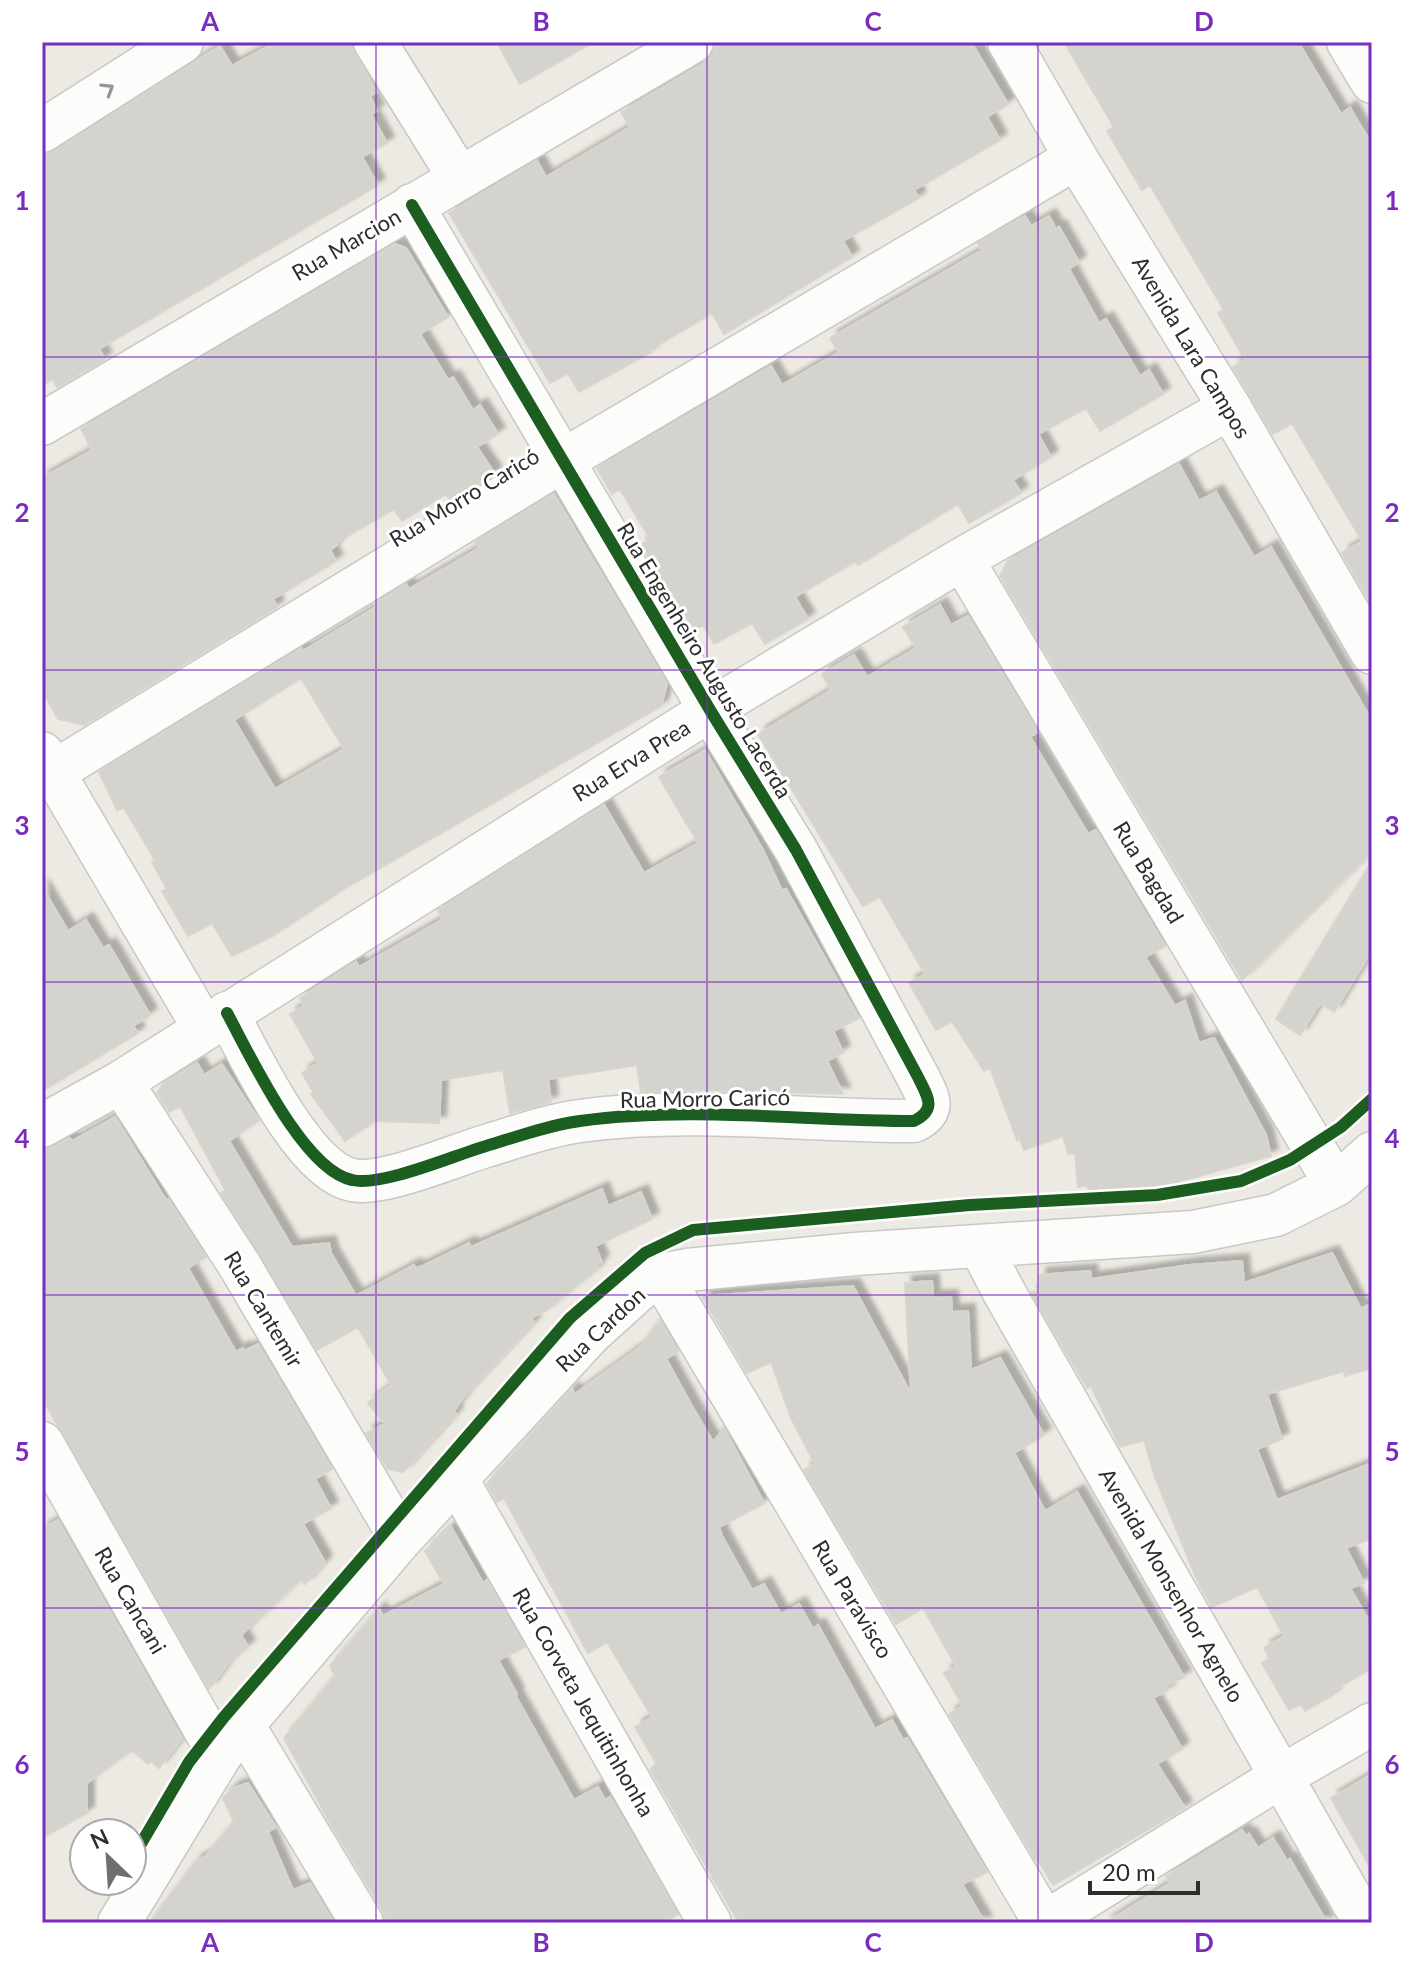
<svg xmlns="http://www.w3.org/2000/svg" width="1414" height="1965" font-family="Lato,sans-serif">
<defs>
<filter id="shadow"><feDropShadow dx="7" dy="-7" stdDeviation="2" flood-color="#0004"/></filter>
</defs>
<rect width="100%" height="100%" fill="#eceae2"/>
<path fill="#d4d3cd" stroke="#d7d5ce" stroke-width="2" fill-rule="evenodd" filter="url(#shadow)" d="M276 42H349L377 92 370 96 377 111 371 114 387 143 362 157 378 185 99 349 105 359 57 387 53 379 42 385V155L55 151 220 46 232 66Z
M497 42H593L520 84Z
M726 42H971L1008 104 987 117 1000 140 914 190 919 198 843 241 852 257 724 334 712 313 650 350 651 352 579 392 568 373 550 383 449 213 537 161 546 177 630 127 621 112 704 63 714 49Z
M1064 42H1298L1341 114 1350 108 1372 145V605L1342 553 1362 541 1292 423 1273 434 1233 367 1245 360 1218 313 1224 310 1150 185 1142 190 1107 131 1114 127Z
M1025 216 1031 226 1049 216 1056 229 1059 227 1079 262 1069 269 1099 323 1106 319 1140 376 1149 370 1163 394 1100 431 1086 408 1038 434 1051 457 1013 480 1021 493 969 523 958 504 858 565 856 561 795 597 808 619 765 644 752 623 714 644 703 625 694 630 640 545 650 539 620 489 612 494 597 468 771 366 782 385 839 352 830 338 982 250 978 243Z
M395 244 406 248 448 317 420 334 448 380 453 377 473 410 480 405 498 434 477 447 495 474 450 501 446 494 402 521 394 509 336 543 337 545 330 550 336 561 273 599 277 607 84 725 58 719 42 690V478L92 450 81 429Z
M1179 464 1199 501 1216 492 1254 557 1271 547 1372 721V851L1242 980 1000 576 1008 561Z
M554 494 667 684 661 706 342 890 271 937 232 956 212 923 188 936 162 891 167 889 152 862 155 860 124 808 117 810 99 772 301 648 303 651 376 607 375 604 406 584 409 589 479 548 475 542ZM301 678 344 749 275 789 234 720Z
M940 605 951 625 968 616 1038 732 1030 737 1088 834 1096 830 1165 946 1145 957 1175 1006 1185 1001 1199 1043 1214 1038 1266 1135 1271 1156 1167 1185 1088 1191V1186L1078 1187 1075 1153 1068 1154 1063 1136 1024 1150 1020 1139 1017 1140 990 1068 984 1071 952 1021 936 1030 909 983 925 974 880 897 863 906 758 734 831 690 822 674 854 655 867 677 916 648 903 627Z
M705 750 763 850 782 891 786 889 859 1018 833 1031 843 1052 827 1061 843 1094 705 1090 641 1092 637 1065 548 1079 551 1102 510 1113 503 1070 441 1080 439 1123 375 1121 345 1141 311 1094 314 1093 302 1073 318 1063 290 1014 304 1006 300 998 356 962 359 967 443 919 438 910 604 805 644 873 698 843 659 777Z
M1372 861V950L1334 1012 1320 1003 1300 1035 1276 1019Z
M42 887 68 931 86 920 103 948 109 945 150 1015 133 1026 138 1033 42 1091Z
M197 1063 204 1075 222 1064 259 1120 229 1141 292 1247 329 1243 331 1253 356 1296 414 1265 415 1268 423 1266 469 1243 471 1247 602 1189 608 1206 641 1192 652 1219 595 1246 602 1262 596 1266 598 1268 547 1310 531 1318 534 1322 465 1395 454 1411 456 1414 403 1472 388 1469 366 1433 385 1424 368 1403 391 1385 358 1327 317 1350 221 1193 226 1191 180 1106 169 1112 157 1093 164 1083Z
M115 1117 166 1200 168 1199 206 1257 188 1268 236 1352 243 1348 244 1351 258 1344 332 1469 315 1479 331 1508 303 1524 325 1562 305 1584 300 1579 241 1635 248 1646 228 1663 209 1689 42 1398V1150L69 1138 72 1141Z
M1332 1253 1361 1309 1372 1303V1368L1345 1376 1344 1371 1267 1394 1282 1439 1257 1449 1277 1500 1372 1463V1538L1346 1548 1364 1583 1350 1588 1372 1626V1668L1332 1691 1334 1694 1305 1711 1301 1704 1289 1710 1262 1663 1270 1659 1264 1648 1284 1636 1257 1587 1212 1607 1197 1580 1155 1477 1144 1440 1120 1447 1091 1386 1087 1388 1031 1292 1041 1291 1039 1275 1090 1271 1091 1279 1190 1265 1242 1261 1244 1283Z
M932 1281 933 1298 951 1297 952 1312 968 1311 971 1370 1000 1358 1044 1435 1014 1453 1045 1511 1077 1492 1184 1677 1166 1686 1168 1690 1153 1698 1182 1749 1157 1764 1185 1808 1053 1885 1038 1860 1036 1861 949 1714 963 1706 944 1673 956 1666 923 1608 896 1624 804 1470 815 1464 791 1418 771 1362 747 1373 702 1296 853 1286 911 1394 905 1283Z
M660 1320 678 1351 666 1359 692 1406 713 1442 724 1428 764 1503 719 1527 722 1536 752 1590 764 1584 781 1614 799 1604 813 1629 818 1625 875 1729 892 1720 903 1740 907 1738 987 1872 962 1884 985 1923H739L650 1769 657 1764 635 1727 652 1717 607 1642 588 1653 504 1498 497 1502 487 1484 572 1389 575 1394 640 1347Z
M58 1520 182 1738 159 1768 151 1761 148 1764 132 1750 87 1783V1813L42 1838V1529Z
M451 1527 483 1583 487 1580 525 1647 498 1660 517 1694 515 1695 574 1800 598 1787 605 1800 610 1797 678 1914 663 1923H386L383 1911 330 1823 284 1738 335 1676 330 1666 379 1609 383 1616 444 1584 425 1551Z
M1372 1774V1871L1331 1798Z
M248 1783 276 1827 268 1832 293 1890 310 1883 334 1923H149L196 1861 206 1856 234 1822 223 1798 233 1788Z
M1242 1830 1246 1836 1249 1834 1258 1848 1273 1838 1287 1861 1290 1859 1327 1923H1105L1170 1883 1166 1876Z"/>
<g fill="none" stroke-linecap="round" stroke-linejoin="round">
<defs>
<path id="minor" d="M375 42 459 177
M1009 42 1076 158 1230 408 1372 653
M1348 42 1372 82
M42 131 182 42
M42 424 692 42
M962 559 1336 1185
M42 753 204 1028
M42 779 562 461 1076 158
M227 1013C250 1055 303 1170 352 1180 382 1187 455 1155 486 1146 516 1137 549 1125 580 1121 691 1106 803 1121 914 1121 938 1109 927 1096 918 1077L796 850 710 710 412 205
M121 1082 240 1266 401 1539
M42 1126 121 1082 710 710 962 559 1230 408
M980 1246 1005 1294 1365 1923
M661 1275 1045 1923
M42 1443 220 1756
M457 1480 710 1923
M243 1725 362 1923
M119 1923 220 1756 243 1725 401 1539 590 1334 643 1286 661 1275 687 1270 855 1254 1193 1232 1276 1215 1336 1185 1372 1153
M1044 1923 1282 1776 1372 1724"/>
</defs>
<use href="#minor" stroke="#c9c8c8" stroke-width="45"/>
<use href="#minor" stroke="#fcfcfb" stroke-width="42"/>
<defs>
<path id="cycleway" d="M227 1013C250 1055 303 1170 352 1180 382 1187 455 1155 486 1146 516 1137 549 1125 580 1121 691 1106 803 1121 914 1121 938 1109 927 1096 918 1077L796 850 710 710 412 205
M132 1859 189 1762 224 1717 570 1318 645 1253 693 1230 970 1205 1157 1195 1241 1181 1290 1160 1341 1127 1372 1099"/>
</defs>
<use href="#cycleway" stroke="#fff" stroke-width="17"/>
<use href="#cycleway" stroke="#1b5e20" stroke-width="12"/>
</g>
<defs><path id="oneway-chevron" d="M-2-3.5L2.5 0L-2 3.5" fill="none" stroke-width="1.6" stroke-linecap="round" stroke-linejoin="round" transform="scale(2)"/></defs>
<use stroke="#949494" href="#oneway-chevron" transform="translate(108 89) rotate(-32)"/>
<path fill="none" stroke="#7b2cbf" stroke-width="2" stroke-opacity="0.55" d="M376 42V1923M707 42V1923M1038 42V1923M42 357H1372M42 670H1372M42 982H1372M42 1295H1372M42 1608H1372"/>
<g text-anchor="middle" dominant-baseline="central" stroke-width="6" stroke-linejoin="round" paint-order="stroke">
<g font-size="22" fill="#2d2d2d" stroke="#fff">
<text transform="translate(346 244) rotate(-30)">Rua Marcion</text>
<text transform="translate(1192 347) rotate(59)">Avenida Lara Campos</text>
<text transform="translate(464 497) rotate(-31)">Rua Morro Caricó</text>
<text transform="translate(705 660) rotate(59)">Rua Engenheiro Augusto Lacerda</text>
<text transform="translate(631 760) rotate(-32)">Rua Erva Prea</text>
<text transform="translate(1149 872) rotate(59)">Rua Bagdad</text>
<text transform="translate(705 1098) rotate(-1)">Rua Morro Caricó</text>
<text transform="translate(264 1309) rotate(59)">Rua Cantemir</text>
<text transform="translate(600 1329) rotate(-43)">Rua Cardon</text>
<text transform="translate(1172 1585) rotate(60)">Avenida Monsenhor Agnelo</text>
<text transform="translate(853 1599) rotate(59)">Rua Paravisco</text>
<text transform="translate(131 1600) rotate(60)">Rua Cancani</text>
<text transform="translate(584 1702) rotate(60)">Rua Corveta Jequitinhonha</text>
</g>
</g>
<rect width="1414" height="1965" fill="none" stroke="#ffffff" stroke-width="88"/>
<g transform="translate(108 1857) rotate(335)"><circle r="38" fill="#ffffff" stroke="#ababab" stroke-width="2"/>
<path d="M0-6L14 30L0 20L-14 30Z" fill="#706f6c"/>
<text y="-12" font-size="22" font-weight="bold" text-anchor="middle" fill="#2d2d2d">N</text>
</g>
<path d="M1090 1881v12h108v-12" fill="none" stroke="#2d2d2d" stroke-width="4"/>
<text x="1102" y="1881" font-size="24" fill="#2d2d2d" stroke="#ffffff" stroke-width="6" paint-order="stroke">20 m</text>
<rect x="44" y="44" width="1326" height="1877" fill="none" stroke="#7b2cbf" stroke-width="3"/>
<g font-size="26" text-anchor="middle" font-weight="bold" fill="#7b2cbf">
<text x="210" y="31">A</text>
<text x="541" y="31">B</text>
<text x="873" y="31">C</text>
<text x="1204" y="31">D</text>
<text x="22" y="210">1</text>
<text x="1392" y="210">1</text>
<text x="22" y="522">2</text>
<text x="1392" y="522">2</text>
<text x="22" y="835">3</text>
<text x="1392" y="835">3</text>
<text x="22" y="1148">4</text>
<text x="1392" y="1148">4</text>
<text x="22" y="1461">5</text>
<text x="1392" y="1461">5</text>
<text x="22" y="1774">6</text>
<text x="1392" y="1774">6</text>
<text x="210" y="1952">A</text>
<text x="541" y="1952">B</text>
<text x="873" y="1952">C</text>
<text x="1204" y="1952">D</text>
</g>
</svg>
